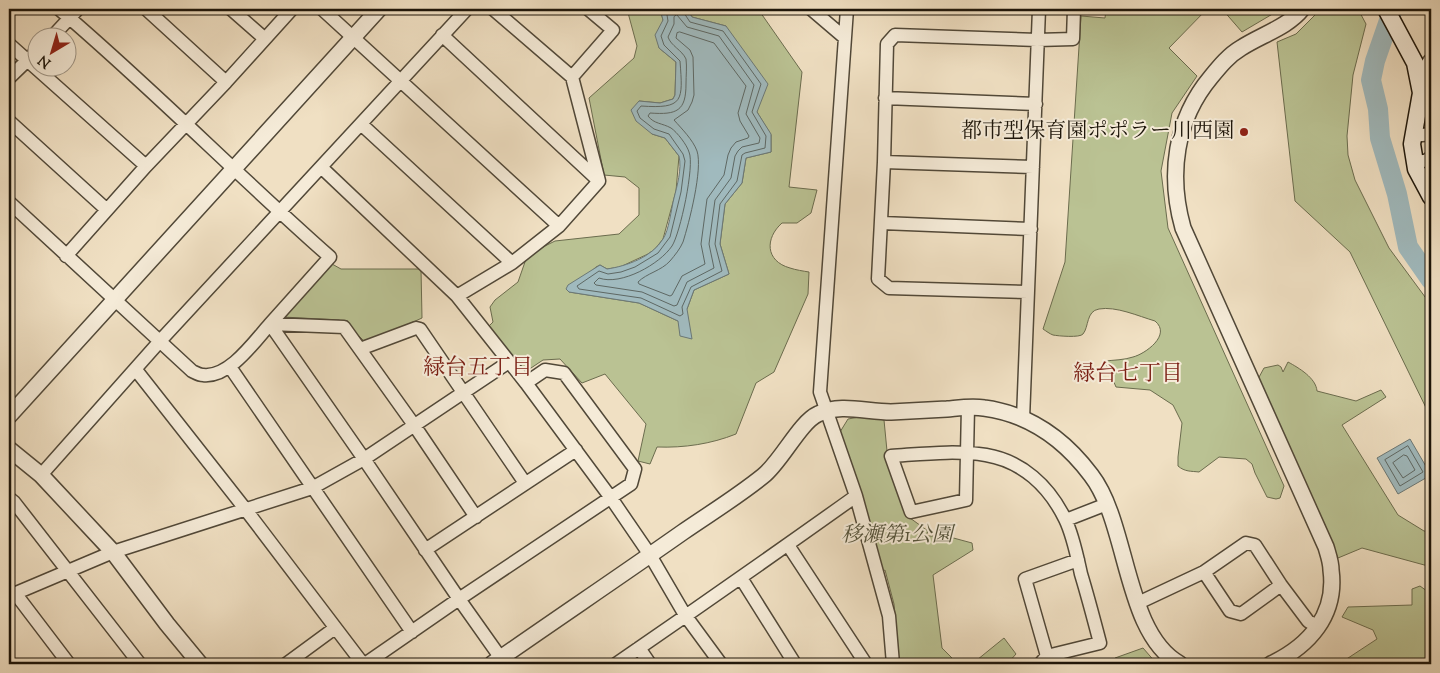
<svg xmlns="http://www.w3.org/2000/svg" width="1440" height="673" font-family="'Sorts Mill Goudy','Noto Serif JP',serif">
<rect width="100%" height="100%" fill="#f0e0c3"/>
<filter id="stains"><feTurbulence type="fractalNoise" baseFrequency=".004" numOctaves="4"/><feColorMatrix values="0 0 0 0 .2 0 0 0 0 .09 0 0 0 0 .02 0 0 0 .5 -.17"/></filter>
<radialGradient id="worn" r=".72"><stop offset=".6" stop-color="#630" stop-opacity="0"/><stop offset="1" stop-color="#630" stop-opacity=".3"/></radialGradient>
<path fill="#bac293" stroke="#6b6c4e" d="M627 9H660L663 20 659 48 676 62 675 95 673 99 660 103 639 101 652 134 665 138 679 156 676 191 663 239 655 249 648 254 620 267 607 269 600 265 596 267 569 292 639 303 678 321 687 309 694 290 729 274 720 244 725 204 742 183 746 158 771 152V135L757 112 726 26 692 17 687 9H758L802 72 789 187 817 190 811 213 797 223H782C765 238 765 261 790 268 796 270 803 271 809 272L808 294 774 372 756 383 736 434C711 444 684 448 657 447L650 464 638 461 646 424 605 374 582 383 560 359 543 360 525 372 489 326 493 322 490 307 495 300 518 282 526 259 535 251 555 241 619 234 639 215V188L625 177 604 175 589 98 634 58 637 46Z
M1106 9H1207L1169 48 1197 76 1172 113 1161 171 1168 228 1284 486 1280 498 1276 499 1267 497 1255 473 1252 464 1246 459 1219 457 1199 472C1191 471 1185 472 1178 466V457L1182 423 1173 405 1150 390 1116 387 1105 361C1114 360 1124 360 1133 357 1145 354 1172 335 1155 321 1138 316 1116 306 1099 309 1086 311 1089 327 1083 334 1080 338 1058 336 1053 335 1050 334 1046 331 1043 329L1065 262 1081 16 1105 18Z
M1222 9H1281L1242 32Z
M1321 9H1358L1366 24 1353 75 1347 136 1348 155 1355 180 1389 248 1431 305V418L1350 252 1295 201 1277 42 1296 34Z
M332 264 341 269H421L422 318 366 343 347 324 339 320 283 317 326 266Z
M1288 362C1299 368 1316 378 1317 391L1356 401 1381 390 1386 397 1342 425 1398 515 1424 531 1431 532V570L1428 566 1362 548 1338 558 1258 379 1264 368 1278 365 1281 367 1283 372Z
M865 416 884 420 887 451 910 518 928 531 926 536H946L972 543 973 550 933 575 942 648 958 664H899L894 604 885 570 883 571 864 514 840 432 848 419Z
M1420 586 1431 594V664H1329L1342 662 1377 639 1373 630 1342 617 1348 607 1412 605V589Z
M1004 638 1016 654 1007 664H972Z
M1143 648 1157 664H1115V658Z"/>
<path fill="#a0babe" stroke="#6b7876" d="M660 9H687L692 17 726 26 768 84 757 112 771 134V152L746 158 742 183 725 204 720 244 729 274 694 290 687 309 692 339 680 336 678 321 639 303 569 292 566 289 568 285 600 265 607 269C627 266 652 257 663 239 669 230 671 210 674 198 677 186 682 169 679 156L665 138 652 134 636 121 631 110 639 101 660 103 673 99 675 95 676 62 659 48 655 35 663 20Z
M1410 439 1431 475 1398 494 1377 458Z"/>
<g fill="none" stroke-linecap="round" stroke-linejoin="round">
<path stroke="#5e6864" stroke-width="1" d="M666 9 668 21 661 36 664 45 680 61C683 101 684 109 641 106L637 111 640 118 654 129 669 134 683 154 685 161 681 192 670 237 658 253 635 267 621 272 608 274 599 271 577 286 579 289 641 298 680 316 683 314 682 307 691 287 722 271 715 244 720 204 737 181 742 155 745 153 765 148 766 136 752 112 761 84 723 31 690 22 684 13 683 9
M677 15 687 27 719 36 754 85 746 114 760 138 759 143 742 147 738 151 735 156 731 178 715 200 709 244 714 268 687 282 677 305 674 306 642 292 596 285 594 283 599 278C621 286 660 264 672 246 680 234 695 165 689 152 687 145 677 132 671 128 662 123 654 124 648 116L650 113C677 115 686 111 686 84 686 75 687 67 686 59 682 50 671 46 668 37L674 24V17Z
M680 32 714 43 746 86 738 113 740 121 749 136 748 138 736 142 731 148 728 155 724 175 707 199 701 244 705 264 682 276 672 295 670 296 639 284 638 282C647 273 661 271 670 261 675 255 680 249 683 242 689 223 703 169 697 151 693 140 682 129 674 120L688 110 692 102 694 95 693 57 690 50 676 38 677 33Z
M1408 446 1423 472 1400 486 1385 460Z
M1404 455 1407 456 1415 470 1403 478 1393 463Z"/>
<path stroke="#a0babe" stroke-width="20" d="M1393 9 1375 61 1371 80 1378 109 1380 138 1397 194 1408 247 1431 280"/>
<defs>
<path id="minor" d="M59 9C152 88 238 176 330 257L270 324 364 459 459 599 505 664
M146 9 226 82
M231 9 264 38
M322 9 559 226
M493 9 572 77
M588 9 613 30 572 77 599 181 559 226 512 263 457 296 526 383 611 498 650 555 685 615 721 664
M811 9 845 38
M847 9 820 392 856 496 889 616 893 664
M442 35 599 181
M51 38 78 9
M9 44 146 166
M9 78 38 50
M885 98 1036 104
M9 121 107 210
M361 124 512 263
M1413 136 1431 134
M884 162 1033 167
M1416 163 1427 160 1431 157
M321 167 457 296
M9 202 192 371C196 373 199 375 203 375 229 378 254 342 270 324L344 327 414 425 476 517
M882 223 1031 229
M66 256 146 166 226 82 292 9
M1028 292 889 288 878 279 884 162 887 44 895 35 1037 40 1073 39 1074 9
M360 349 416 328 420 329 525 483
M230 367 412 632
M136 370 246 510 363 664
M968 407 966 500 911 512 891 456C922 454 955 450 986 455 1022 461 1049 486 1065 519 1073 535 1077 556 1081 574 1088 597 1094 620 1100 643L1047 656 1040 664
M1023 419 1039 9
M41 475 160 341 467 9
M9 498 14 502 140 664
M1066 520 1107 504
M788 545 866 664
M425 550 576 450
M1204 572 1230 611 1241 614 1281 585
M741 578 795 664
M15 593 69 664
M9 596 113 552 312 488 364 459 509 362
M1138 603 1204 572 1246 543 1255 545 1281 585 1308 621 1318 627
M639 648 650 664
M1047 656 1025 579 1078 560
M286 664 335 628
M365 664 459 599 631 484 635 469 564 373 545 370 526 383
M616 664C696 609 776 553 856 496"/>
<path id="tertiary" d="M1419 80 1431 61
M9 416 379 9
M9 449 41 475 113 552 167 624 200 664
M492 664C555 620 619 577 683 532 709 514 737 497 763 476 781 462 800 422 818 414 841 403 866 412 891 412 909 411 928 410 947 409 959 408 972 406 984 408 1029 414 1064 439 1091 475 1129 524 1124 633 1180 664
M1271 664C1309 646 1337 615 1331 570 1331 562 1328 554 1326 547L1183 228C1168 175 1175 120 1211 77 1220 66 1229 55 1241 48 1261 35 1288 27 1302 9"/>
<path id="secondary" d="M1386 9 1415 63 1421 93 1412 144 1416 169 1431 197"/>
</defs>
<use href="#minor" stroke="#514838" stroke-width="15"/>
<use href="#tertiary" stroke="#514838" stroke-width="18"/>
<use href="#secondary" stroke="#1c150a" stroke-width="19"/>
<use href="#minor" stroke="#f5ebd8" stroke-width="12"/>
<use href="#tertiary" stroke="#f5ebd8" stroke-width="15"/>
<use href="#secondary" stroke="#f5ebd8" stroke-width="16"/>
</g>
<circle fill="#8f2418" stroke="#f5ebd8" stroke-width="2" cx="1244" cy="132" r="5"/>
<g text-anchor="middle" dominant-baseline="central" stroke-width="4" stroke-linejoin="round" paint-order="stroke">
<g font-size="21" fill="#1c150a" stroke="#f5ebd8" text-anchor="end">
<text x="1234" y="132">都市型保育園ポポラー川西園</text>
</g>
<g font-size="21" font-style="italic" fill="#53523a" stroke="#f5ebd8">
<text x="897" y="536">移瀬第1公園</text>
</g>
<g font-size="22" fill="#7a1f14" stroke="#f5ebd8">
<text x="478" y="369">緑台五丁目</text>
<text x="1128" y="375">緑台七丁目</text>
</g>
</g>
<rect width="1440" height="673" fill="none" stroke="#f0e0c3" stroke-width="30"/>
<rect x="10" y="10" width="1420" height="653" fill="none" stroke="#1c150a" stroke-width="2.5"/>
<rect x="15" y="15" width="1410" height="643" fill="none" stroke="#1c150a"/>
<g transform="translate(52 52) rotate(218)"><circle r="24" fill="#f5ebd8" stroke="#9e9586"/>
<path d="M0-4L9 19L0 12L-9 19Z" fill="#8f2418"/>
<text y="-8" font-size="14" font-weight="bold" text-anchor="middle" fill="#1c150a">N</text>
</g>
<rect width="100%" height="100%" filter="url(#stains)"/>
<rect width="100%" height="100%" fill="url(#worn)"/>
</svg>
